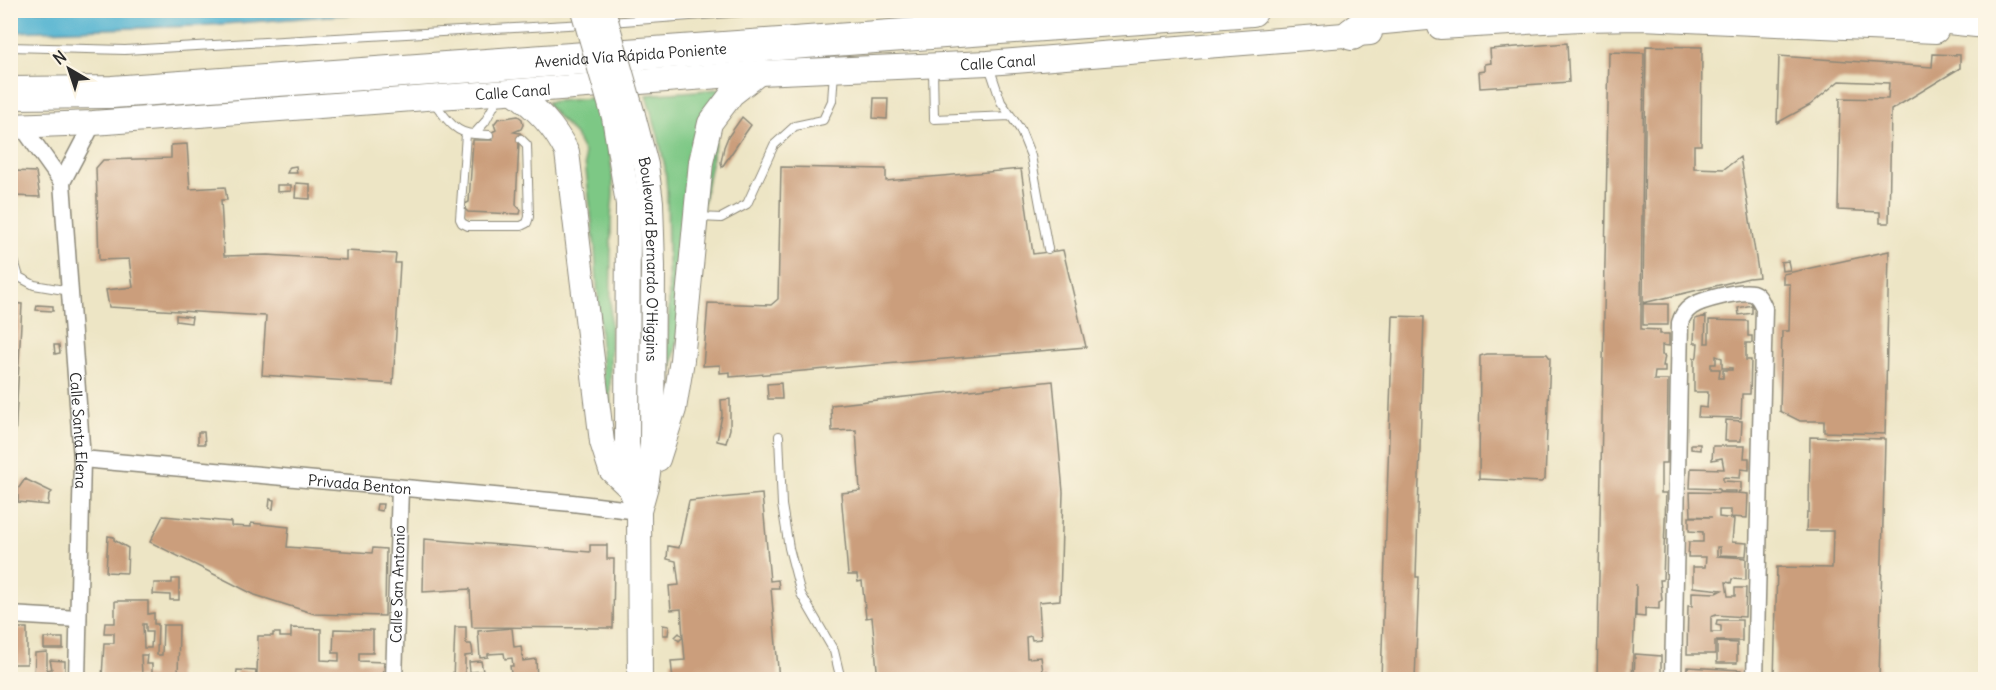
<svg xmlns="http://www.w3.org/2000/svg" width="1996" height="690" font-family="Delius,sans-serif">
<rect width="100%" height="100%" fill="#fcf5e5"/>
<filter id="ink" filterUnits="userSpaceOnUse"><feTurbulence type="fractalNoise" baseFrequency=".0167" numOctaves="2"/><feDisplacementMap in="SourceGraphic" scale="12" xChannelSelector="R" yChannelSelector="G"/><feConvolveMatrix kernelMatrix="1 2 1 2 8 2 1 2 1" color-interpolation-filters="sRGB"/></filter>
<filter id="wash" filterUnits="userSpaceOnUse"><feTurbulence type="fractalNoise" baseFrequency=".008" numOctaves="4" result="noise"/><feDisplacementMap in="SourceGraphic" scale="24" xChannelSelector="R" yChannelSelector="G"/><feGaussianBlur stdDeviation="1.35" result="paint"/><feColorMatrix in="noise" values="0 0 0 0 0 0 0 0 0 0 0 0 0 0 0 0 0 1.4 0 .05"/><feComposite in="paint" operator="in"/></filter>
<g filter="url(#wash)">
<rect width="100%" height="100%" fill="#ede5c5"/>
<path fill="#7dc885" stroke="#547a58" stroke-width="1.5" d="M733 88 724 96 663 413 669 312 667 191 665 167 658 135 646 95Z
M592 98C607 106 613 175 613 192 613 202 611 211 611 221L610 443 602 364 595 249 584 153 575 135 549 107 547 102Z"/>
<path fill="#52b4d1" stroke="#3e707e" stroke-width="1.5" d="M10 11 11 10 394 11 197 26 11 32Z"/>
<g id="blocks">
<path fill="#cb9e7c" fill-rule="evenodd" d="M1567 43 1569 82 1480 88 1479 72 1485 71V64L1491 63 1490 49Z
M1646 46 1702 47 1701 145H1694V168L1724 169 1740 157 1759 277 1749 278 1643 303Z
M1609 52 1644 53 1641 304H1639H1641V329L1660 330V334H1669V346L1662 345V355H1665L1663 366H1665V372H1655L1654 380H1668L1667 463H1661V493H1666L1663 580H1660L1662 600 1659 602V609L1645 608V617L1636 616V584L1632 680H1597Z
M1933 54 1960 55V68L1891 110 1889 223H1880V212L1838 210 1840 98 1888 99 1889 83 1839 81 1810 105 1777 123 1779 56 1932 67Z
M874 98H888L887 119 873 118Z
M518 116 522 119 523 125 521 129 514 132 520 133 522 135 519 141 516 205 521 210 520 214 468 212 465 209V204L469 202 473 140H492L489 137 490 133 496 130 494 124 498 119Z
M742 117 751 125 722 167 721 162 724 147 728 137Z
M187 144 190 189 225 187 227 200H221L224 256 268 255 346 260V251L396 254 395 263H400L393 384 262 375 266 316 109 307 106 290 133 287 129 259 99 260 96 168 103 160 171 158V145Z
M296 166 297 173H287L290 167Z
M781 167 886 169V181L1021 169 1033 254 1063 250 1086 347 730 377V372L720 373V365L703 366 708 303 771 305 778 299Z
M14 171 36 172 40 197 12 196Z
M296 183 310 184V199L295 198Z
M277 185H291V191L277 192Z
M1889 251 1885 434 1824 432V421H1800L1780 411 1782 331H1789L1790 284H1783V274Z
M1788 261 1790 270 1782 271 1781 262Z
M10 303 22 304 14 459H10Z
M1643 304H1668V325H1643Z
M37 305 53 306V311L36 310Z
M1752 305V313L1739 315 1738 308Z
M176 315 192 317 191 323 176 321Z
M1393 316 1424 317 1416 577H1419L1415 680H1381Z
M1706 316 1705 343H1709V320L1748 321V336H1752V343H1746V360H1751L1750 394H1742L1741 418 1698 417 1699 407 1707 408 1708 392H1694V358H1696L1697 356 1698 343H1694L1695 319ZM1716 356 1722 358V368H1732V370H1723V378H1719L1720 369H1711V364H1716Z
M54 345H59L60 353 55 354Z
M1486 354H1547L1550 358 1545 479 1541 482 1479 479 1480 356Z
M1053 381 1063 492 1060 600 1039 602 1041 639 1032 640 1031 636 1026 637 1027 658 1041 657 1043 672 1047 671 1048 680H878L872 617 866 618 862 581 858 582 857 575H848L841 493 860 491 856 430 832 431 831 405Z
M781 383 782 399H768L767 384Z
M730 399V429L726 443 717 441 722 415 721 400Z
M1726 420 1742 421 1741 441H1725Z
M198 432H204L205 444H198Z
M1810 437 1885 439 1879 680H1774L1777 567 1832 568 1833 531H1806L1807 512H1809Z
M1691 444H1700V450L1691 449Z
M1713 446H1745L1744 458H1749V470L1741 469 1740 478 1723 477V481L1741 482V491H1739L1738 493 1748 494 1747 518 1731 517V510H1719V517L1734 519 1732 542 1747 543 1746 556 1720 555V547H1717V556L1746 558V580L1732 579 1731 583 1726 582 1728 596H1735V588H1746L1745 617 1716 615 1711 617V632H1721V626L1716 625 1717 620H1742V641H1715V654H1687L1688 606H1692V592L1716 593 1722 590 1693 587V567H1705L1706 557H1688L1689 542H1703V532L1689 531V517H1712L1691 516 1690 492 1736 493V491H1719V489L1690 488 1691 468 1724 469 1722 458 1712 460Z
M25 479 52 492 49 495 48 505 18 502V489Z
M762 494 770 581 778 580 779 588H771L779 680H673L671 661 685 660 683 637 679 641 675 637 679 633 683 637 681 609 671 610 669 586 679 585 676 561 667 559 668 546 679 548 689 501Z
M270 499 274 500 273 509 269 508Z
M377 504H383L382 511 376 510Z
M163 516 231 522V526L251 527V523L289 527 287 547 372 553 373 548 386 549 385 616 315 614 255 595 150 542Z
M108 536 114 537V540L128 548 127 573 106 572Z
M424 539 590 552V545H607V559H614L613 628 472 627 470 589 423 592Z
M172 579H179V600H170V595L153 594 154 583H172Z
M115 601H148V614L154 613V624H158L157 655H162L163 625H179L178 680H142V677H102L104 643H114V633H104L105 623H115ZM143 624H146V632H152L151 648H144ZM141 655H147L146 664H152V676L142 675Z
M663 625 669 626 668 635H663Z
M455 627H466V644H471L472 647 473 655 465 656V680H453Z
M10 628H27V664H10Z
M291 628 321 629V660L339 661V653H333L334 629 373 630V653H359V661L384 662 383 680H266V675H257L258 636H273V633H280V637H291Z
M512 628 514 647 521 646 523 661 536 659 537 680H512L510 666H513L512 658 505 659 504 653 488 654V657L480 658 478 631Z
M44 638H63V649H44Z
M1717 642 1737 643V663H1717Z
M47 652V670L52 669 50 660 65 661V680H34L35 653Z
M1635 654 1661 656V680H1634Z
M481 661 483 671 470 672 469 662Z
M1687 667 1741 670V680H1686Z
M237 670 256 671 255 680H236Z"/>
</g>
</g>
<g filter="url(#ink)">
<use href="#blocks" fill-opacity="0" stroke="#8c8878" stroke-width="1.5"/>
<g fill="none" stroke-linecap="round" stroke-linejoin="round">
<defs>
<path id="lane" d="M610 22 770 10
M10 47 125 50 585 24
M989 66 1001 102 1020 129 1031 156 1048 249
M933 69 934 119 1011 116
M433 101C444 115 454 134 474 134L485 122 499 96
M466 134 460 219 462 223 468 226H521L527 223 529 217 527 145 521 139
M474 134 489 135
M699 217 721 218 747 204 774 145 795 126 823 120 832 101 834 72
M10 247 19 277 34 285 70 291
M779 436 782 505 789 548 801 594 834 651 841 680"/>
<g id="street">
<path id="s1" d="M22 126 62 182 82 459 77 680"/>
<path d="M62 182 93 123"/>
<path id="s2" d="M82 459 572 503 639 511"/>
<path d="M10 615 78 619"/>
<path id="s3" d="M394 680 400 488"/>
<path d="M1673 680 1680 323C1682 316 1685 311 1691 307 1700 300 1740 290 1752 293 1759 295 1761 302 1764 308L1755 680"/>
</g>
<g id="secondary">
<path d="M1440 27 1580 19 1642 18 1936 31"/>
<path d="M514 92C537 109 554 126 567 152L602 442 611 470 630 488"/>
<path id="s4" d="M633 115 646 165 651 202 653 266 652 445 646 486 639 511 640 680"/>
<path d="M614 117 628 204 627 443 630 488 633 495"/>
<path id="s5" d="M10 126 93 123 759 73 988 63 1370 33"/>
<path d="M658 459 674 409 682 360 701 162 710 123 732 94 759 73"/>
</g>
<g id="highway">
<path d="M1874 10 1986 22"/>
<path d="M1352 34 1373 19 1470 10"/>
<path id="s6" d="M10 93 112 92 1252 10"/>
</g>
</defs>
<use href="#lane" stroke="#8c8878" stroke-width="10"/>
<use href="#street" stroke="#8c8878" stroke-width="19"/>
<use href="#secondary" stroke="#8c8878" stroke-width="26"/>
<use href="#highway" stroke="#8c8878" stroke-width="34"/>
<use href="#lane" stroke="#fff" stroke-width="8"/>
<use href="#street" stroke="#fff" stroke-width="16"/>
<use href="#secondary" stroke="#fff" stroke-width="24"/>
<use href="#highway" stroke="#fff" stroke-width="32"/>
<defs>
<path id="secondary-bridge" d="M583 10 614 117
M603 10 633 115"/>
</defs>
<use href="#secondary-bridge" stroke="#8c8878" stroke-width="26" stroke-linecap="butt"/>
<use href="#secondary-bridge" stroke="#fff" stroke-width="24"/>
</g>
</g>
<g text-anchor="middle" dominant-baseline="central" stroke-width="6" stroke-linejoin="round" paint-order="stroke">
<g font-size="15" fill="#2b2b2b" stroke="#fcf5e5">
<text stroke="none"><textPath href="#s6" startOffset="622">Avenida Vía Rápida Poniente</textPath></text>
<text stroke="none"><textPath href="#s5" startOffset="990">Calle Canal</textPath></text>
<text stroke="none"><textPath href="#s5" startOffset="504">Calle Canal</textPath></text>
<text stroke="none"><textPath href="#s4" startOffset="146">Boulevard Bernardo O'Higgins</textPath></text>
<text stroke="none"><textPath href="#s1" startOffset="318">Calle Santa Elena</textPath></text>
<text stroke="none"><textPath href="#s2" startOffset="279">Privada Benton</textPath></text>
<text stroke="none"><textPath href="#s3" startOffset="96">Calle San Antonio</textPath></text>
</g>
</g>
<rect width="1996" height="690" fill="none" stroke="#fcf5e5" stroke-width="36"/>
<g transform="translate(69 69) rotate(321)" stroke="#fcf5e5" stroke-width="4.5" paint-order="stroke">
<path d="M0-4.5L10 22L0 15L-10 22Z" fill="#2b2b2b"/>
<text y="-9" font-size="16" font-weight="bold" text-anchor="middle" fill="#2b2b2b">N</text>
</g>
</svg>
